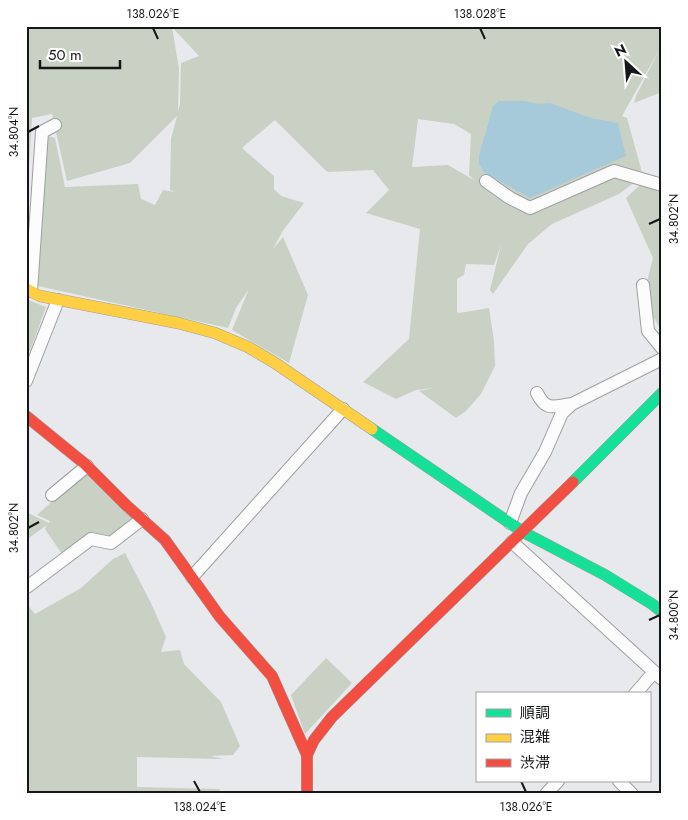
<svg xmlns="http://www.w3.org/2000/svg" width="688" height="820" font-family="Jost,'Noto Sans JP',sans-serif">
<rect width="100%" height="100%" fill="#e8e9ec"/>
<path fill="#c8d1c4" fill-rule="evenodd" d="M26 26H662V92L634 103 636 96 659 50 622 116 627 118 643 176 619 194 552 224 528 244 493 294 490 290 501 245 494 265 466 264 464 275 457 279V312L459 313 489 308 494 341 495 366 481 394 466 411 456 418 419 391 433 388 416 390 396 399 363 382 409 339 420 229 366 213 389 190 373 170 328 172 325 170 275 120 242 148 274 176V189L281 196 304 203 282 232 273 249 283 237 308 295 289 363 232 330 249 289 236 308 228 328 38 286 47 136 55 138 65 187 138 184 141 199 155 205 163 190 175 192 170 190 171 139 177 116 130 163 67 181 52 114 32 118 26 220ZM172 27 199 56 181 63 180 104 178 111 179 69ZM418 119 454 124 471 134 469 175 474 180 448 165 412 167Z
M641 184 662 186V331L649 310 648 278 653 258 626 198Z
M26 299 46 307 30 351H26Z
M89 468 142 519 111 543 92 536 64 557 45 529 47 525 26 540V512L49 523 50 521 37 515Z
M125 553 151 603 166 637 161 652 180 650 184 664 221 702 240 746 233 755 210 756 224 759 137 757V787L220 789 219 794H26V603L35 614 81 588 113 559Z
M326 658 352 683 305 734 291 695Z"/>
<path fill="#a6cada" d="M499 101H524L539 104 550 103 591 118 618 123 626 156 530 198 484 172 479 164V156L493 106Z"/>
<g fill="none" stroke-linecap="round" stroke-linejoin="round">
<defs>
<path id="street" d="M486 181 510 198 530 208 614 171 662 185
M643 285 648 331 662 348
M31 291 42 132 55 125
M26 381 58 300
M537 393C546 412 554 406 572 404
M52 495 87 466
M510 523 521 493 545 452 562 413 572 404 662 359
M512 542 662 679
M192 577 343 409
M27 587 91 539 111 543 142 519
M635 694 654 672
M619 781 632 794
M546 794 558 781"/>
<path id="fast" d="M372 429 523 532 605 575 652 604 662 612
M573 482 662 393"/>
<path id="slow" d="M26 289 40 296 178 323 215 333 248 347 275 363 372 429"/>
<path id="jam" d="M26 416 85 464 126 505 165 540 220 617 272 676 307 755
M307 794V755L314 740 332 717 573 482"/>
</defs>
<use href="#street" stroke="#9f9fa1" stroke-width="14"/>
<use href="#fast" stroke="#9f9fa1" stroke-width="12"/>
<use href="#slow" stroke="#9f9fa1" stroke-width="12"/>
<use href="#jam" stroke="#9f9fa1" stroke-width="12"/>
<use href="#street" stroke="#fcfcfc" stroke-width="12"/>
<use href="#fast" stroke="#16e098" stroke-width="11"/>
<use href="#slow" stroke="#ffcf43" stroke-width="11"/>
<use href="#jam" stroke="#f24e42" stroke-width="11"/>
</g>
<path fill="none" stroke="#161718" stroke-width="2" d="M153 28 158 39M480 28 485 39M28 132 39 126M649 224 660 219M28 528 39 522M649 620 660 615M194 781 200 792M521 781 526 792"/>
<rect width="688" height="820" fill="none" stroke="#ffffff" stroke-width="55"/>
<rect x="476" y="692" width="175" height="90" fill="#ffffff" stroke="#a2a2a3"/>
<rect x="486" y="709" width="25" height="8" fill="#16e098" stroke="#a2a2a3"/>
<text x="520" y="718" font-size="15" fill="#161718">順調</text>
<rect x="486" y="734" width="25" height="8" fill="#ffcf43" stroke="#a2a2a3"/>
<text x="520" y="742" font-size="15" fill="#161718">混雑</text>
<rect x="486" y="759" width="25" height="8" fill="#f24e42" stroke="#a2a2a3"/>
<text x="520" y="768" font-size="15" fill="#161718">渋滞</text>
<g transform="translate(626 62) rotate(334)" stroke="#ffffff" stroke-width="4" paint-order="stroke">
<path d="M0-4L9 19L0 12L-9 19Z" fill="#161718"/>
<text y="-8" font-size="14" font-weight="bold" text-anchor="middle" fill="#161718">N</text>
</g>
<path d="M40 60v8h80v-8" fill="none" stroke="#161718" stroke-width="2.5"/>
<text x="48" y="60" font-size="15" fill="#161718" stroke="#ffffff" stroke-width="4" paint-order="stroke">50 m</text>
<rect x="28" y="28" width="632" height="764" fill="none" stroke="#161718" stroke-width="2"/>
<g font-size="12" text-anchor="middle" fill="#161718">
<text x="153" y="18">138.026°E</text>
<text x="480" y="18">138.028°E</text>
<text transform="translate(14 132) rotate(-90)" y="4">34.804°N</text>
<text transform="translate(674 219) rotate(-90)" y="4">34.802°N</text>
<text transform="translate(14 528) rotate(-90)" y="4">34.802°N</text>
<text transform="translate(674 615) rotate(-90)" y="4">34.800°N</text>
<text x="200" y="811">138.024°E</text>
<text x="526" y="811">138.026°E</text>
</g>
</svg>
